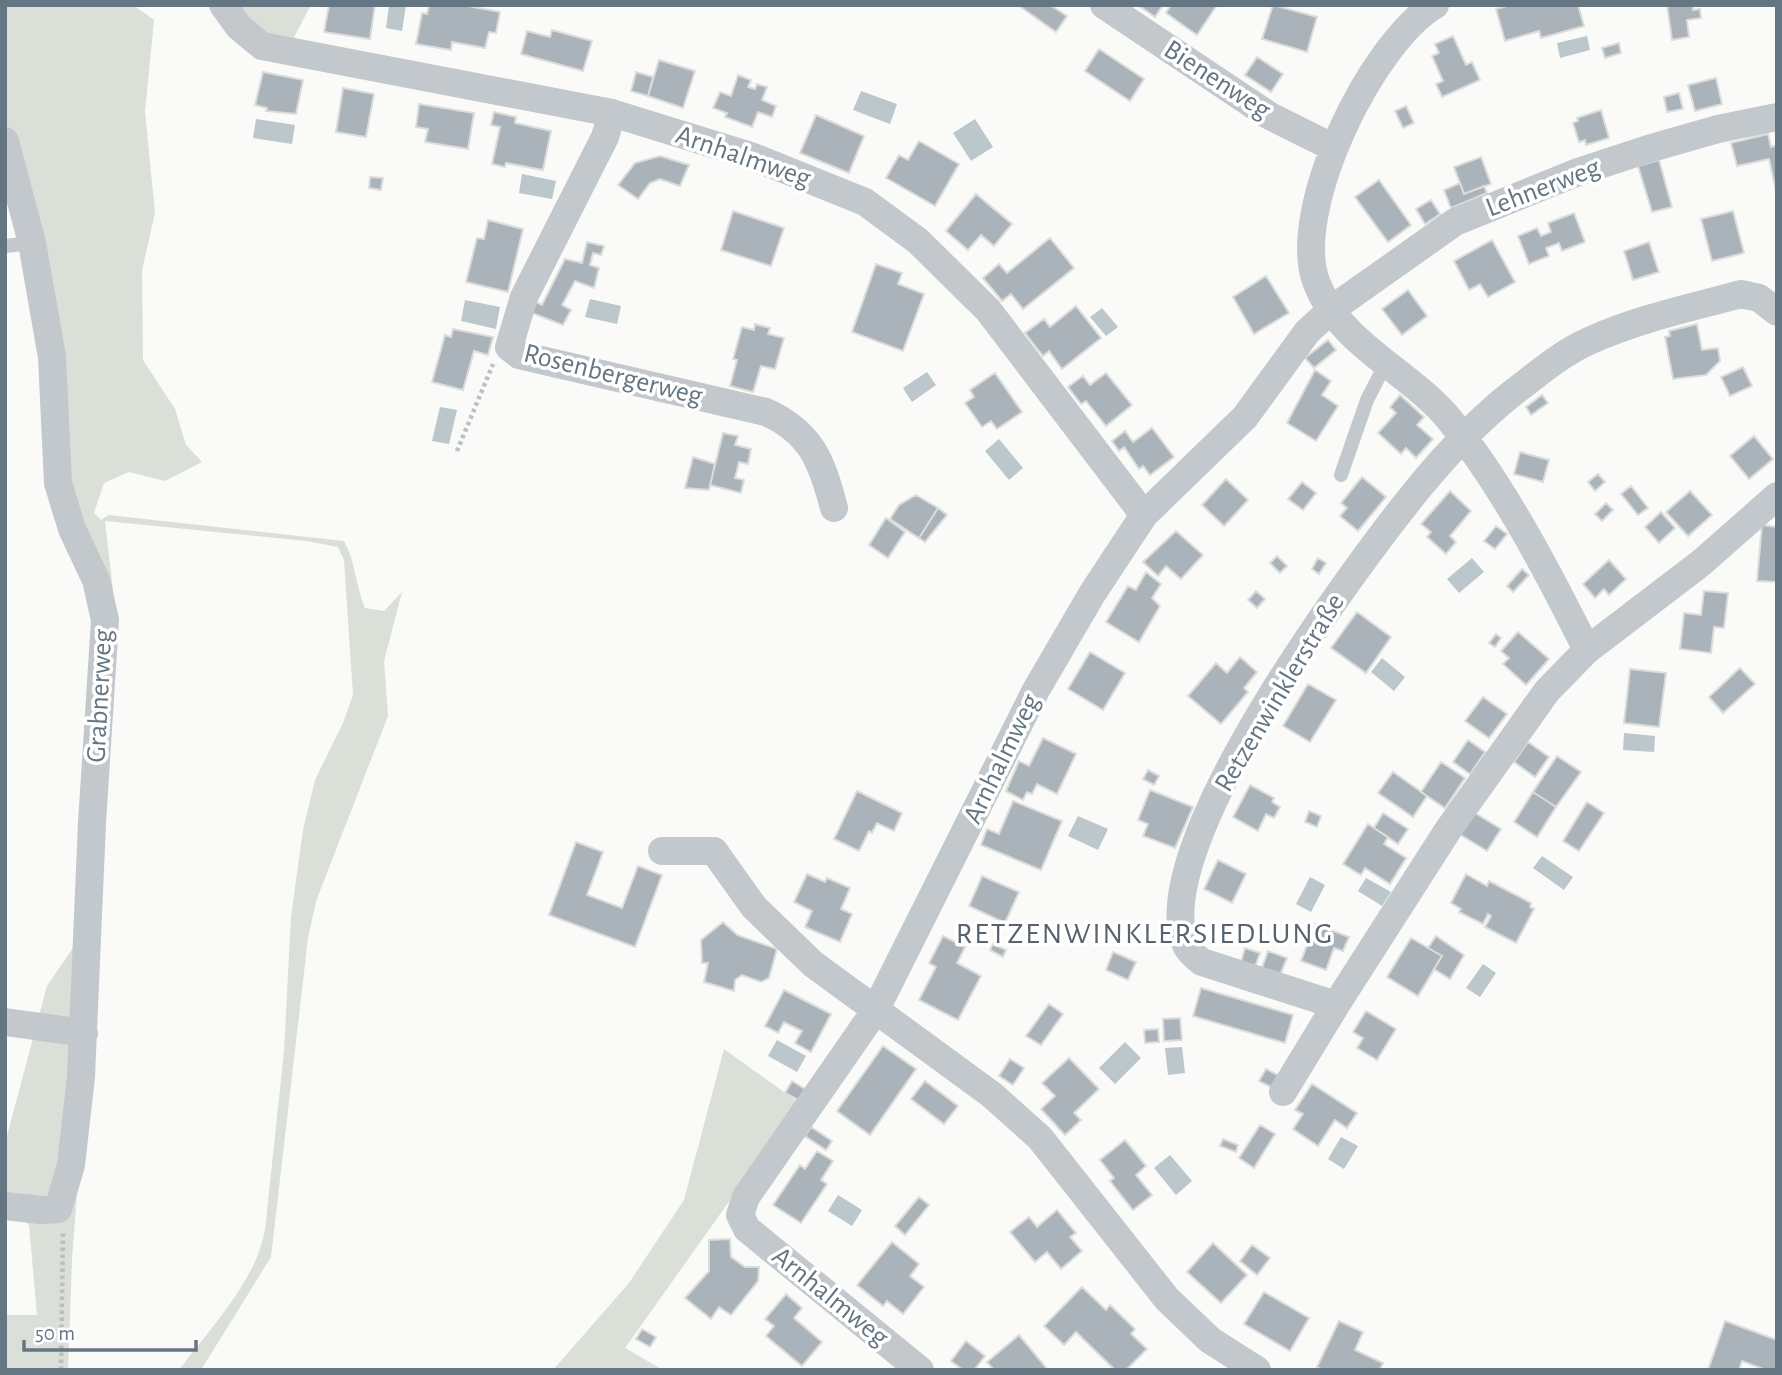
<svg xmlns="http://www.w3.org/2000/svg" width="1782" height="1375" font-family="'Alegreya Sans',sans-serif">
<rect width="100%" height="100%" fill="#fafaf8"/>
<path fill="#dadfd7" d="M5 5H133L154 20 145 111 155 213 142 270 143 360 175 409 186 445 202 462 165 481 129 472 104 483 94 513 101 520 109 515 344 541C356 562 355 585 365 608L384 611 402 592 384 661 388 716 316 901 308 938 271 1257 201 1370H179C211 1327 255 1283 265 1230L284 1051 291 917 303 830 315 780 343 723 353 695 344 560 338 547 306 541 105 521 114 599 68 502 23 178 5 122Z
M235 5H311L292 41 275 40Z
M98 911 72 1260 68 1370H5V1315H37L29 1225 5 1204V1143L47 986Z
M724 1049 799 1103 625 1348 663 1370H553L629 1283 684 1200Z"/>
<path fill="#bbc7cb" d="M389 5H406L402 31 386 28Z
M1587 36 1590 50 1560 58 1557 43Z
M861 91 897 104 890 124 853 110Z
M256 119 295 125 292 144 253 138Z
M975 119 993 147 971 161 953 133Z
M522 174 556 181 552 199 519 193Z
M590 299 621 306 617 324 585 317Z
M465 300 500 307 496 329 461 321Z
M1102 308 1118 327 1106 336 1090 317Z
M927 372 936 385 912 402 903 388Z
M440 407 457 410 449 444 432 441Z
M999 439 1023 468 1009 480 985 451Z
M1472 558 1484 572 1459 593 1447 579Z
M1382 658 1405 677 1394 691 1371 672Z
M1624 733 1655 736 1654 752 1623 750Z
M1078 816 1108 829 1098 850 1068 836Z
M1542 856 1573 877 1564 890 1533 868Z
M1310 877 1325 885 1311 912 1296 904Z
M1366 878 1391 892 1382 906 1358 891Z
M1483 964 1496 973 1480 997 1466 988Z
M777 1040 806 1056 797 1072 768 1056Z
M1125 1042 1141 1058 1115 1084 1099 1068Z
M1182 1047 1185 1073 1168 1075 1165 1048Z
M1341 1137 1358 1146 1344 1169 1328 1159Z
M1170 1155 1192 1181 1176 1195 1154 1168Z
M838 1195 862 1210 852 1226 828 1211Z"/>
<path fill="#aab3b9" stroke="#dcdcda" stroke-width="2" d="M329 5H375L370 39 324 32Z
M429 5H463L500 12 496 33 489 32 485 48 452 42 451 50 416 44 422 13 427 14Z
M1018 5H1050L1067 16 1056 32Z
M1138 5H1163L1155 17Z
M1171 5H1217L1197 35 1166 13Z
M1273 5 1317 17 1307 52 1262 39Z
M1511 5H1578L1584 26 1541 38 1539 31 1505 41 1496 9Z
M1667 5H1693V10L1700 9 1701 18 1687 20 1689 37 1672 40Z
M552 30 592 41 583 71 521 54 527 31 550 37Z
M1453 36 1466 65 1472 62 1480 80 1442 97 1436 84 1443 81 1432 56 1439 53 1435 44Z
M1619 43 1621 53 1605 58 1602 48Z
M1099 49 1144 79 1130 101 1085 71Z
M1257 57 1283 74 1271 92 1245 75Z
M659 60 695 71 683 108 648 96Z
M263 72 303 80 296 114 266 111 267 108 255 105Z
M636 72 653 77 648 96 631 91Z
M738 75 751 80 748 87 755 89 757 84 767 87 762 100 776 106 772 117 758 112 752 127 725 117 727 113 713 108 720 92 731 96Z
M1716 78 1722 104 1695 111 1688 85Z
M343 88 374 94 366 137 336 132Z
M1679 93 1683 109 1667 112 1664 97Z
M419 104 474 113 468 149 425 142 428 129 416 127Z
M1406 106 1414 123 1403 128 1395 111Z
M1601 110 1609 138 1586 145 1585 140 1579 142 1573 123 1578 121 1577 118Z
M494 112 516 117 515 123 551 131 543 170 506 163 505 167 492 164 500 127 491 125Z
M816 115 864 136 849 173 800 153Z
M1768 134 1771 147 1777 145 1776 191 1769 159 1737 166 1731 143Z
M919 141 959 164 935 206 886 178 899 155 908 160Z
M660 156 689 165 680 186 660 179 650 183 638 199 618 185 635 163Z
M1481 157 1491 184 1464 194 1454 167Z
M1659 160 1672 207 1652 212 1638 166Z
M370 177 383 178 381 190 369 188Z
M1379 180 1411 225 1388 242 1355 197Z
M1460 183 1464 194 1484 186 1487 193 1451 208 1444 190Z
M976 194 1012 224 994 246 981 235 968 250 946 231Z
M1431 200 1440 214 1425 224 1416 209Z
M733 211 784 228 771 266 721 250Z
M1733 211 1744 253 1712 261 1701 219Z
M1574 213 1585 242 1562 251 1559 243 1546 248 1549 256 1529 264 1518 236 1537 228 1541 236 1551 232 1548 223Z
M488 220 523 229 508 292 466 282 477 238 484 239Z
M1050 238 1074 268 1023 309 1011 294 1002 301 983 278 999 264 1007 273Z
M1492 240 1515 282 1488 297 1480 284 1469 290 1454 261Z
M587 242 604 246 601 255 593 253 590 265 599 268 594 288 575 281 562 305 571 310 563 325 532 313 536 302 542 305 565 259 582 263Z
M1649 242 1659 272 1633 280 1624 251Z
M876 264 902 273 898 284 924 294 903 351 852 332Z
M1266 276 1289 313 1254 334 1233 297Z
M1408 290 1427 316 1402 335 1382 309Z
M1076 306 1101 338 1062 369 1049 351 1043 356 1025 333 1044 319 1050 327Z
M755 324 770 328 768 334 784 338 775 369 761 366 753 392 730 386 737 360 733 359 742 327 754 330Z
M1697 324 1702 350 1718 348 1720 361 1706 375 1673 379 1665 337 1670 336 1669 331Z
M453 329 493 337 488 355 474 351 463 390 432 382 445 335 451 337Z
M1328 340 1336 350 1314 368 1305 358Z
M1743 367 1752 386 1730 396 1721 377Z
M1315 370 1331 381 1322 395 1338 406 1316 441 1287 423Z
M995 373 1022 412 997 429 991 421 982 427 965 403 974 397 970 390Z
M1106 373 1132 405 1106 426 1086 401 1081 404 1068 387 1083 376 1090 385Z
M1400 395 1424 417 1417 425 1433 439 1416 458 1406 448 1401 454 1378 433 1396 413 1390 407Z
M1542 395 1548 403 1531 415 1526 407Z
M1152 428 1174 457 1150 475 1143 466 1139 469 1124 447 1119 451 1112 441 1125 431 1133 442Z
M723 433 738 436 735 445 751 449 748 464 739 462 735 478 744 480 741 493 710 485Z
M1754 436 1773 459 1749 479 1730 456Z
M1520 452 1549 460 1543 482 1514 474Z
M693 457 715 464 709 490 685 488Z
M1598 474 1605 482 1595 491 1588 482Z
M1362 477 1386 497 1358 531 1340 516 1347 508 1341 503Z
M1226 479 1248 500 1224 526 1202 505Z
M1302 482 1316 493 1303 510 1288 499Z
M1631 486 1648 508 1638 515 1621 494Z
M1450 491 1471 511 1450 536 1456 542 1446 554 1427 537 1431 532 1421 524Z
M1690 491 1712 515 1688 536 1666 512Z
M916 495 938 508 919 538 890 519 899 505Z
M1606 503 1613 510 1602 521 1595 514Z
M938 508 947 515 925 542 919 538Z
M1661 512 1675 528 1659 543 1645 527Z
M886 518 905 532 888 558 869 545Z
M1762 525 1777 527V582L1757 581Z
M1496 526 1507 534 1495 549 1484 541Z
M1176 531 1203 555 1181 579 1166 566 1158 576 1143 562Z
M1277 556 1287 566 1280 573 1270 563Z
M1318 558 1326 563 1319 574 1312 569Z
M1609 560 1626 579 1609 595 1604 589 1595 598 1583 584Z
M1522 569 1529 575 1513 592 1507 586Z
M1146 572 1161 584 1152 598 1160 606 1139 642 1106 622 1128 586 1136 590Z
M1256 591 1265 599 1257 608 1248 600Z
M1704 591 1728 593 1724 628 1714 627 1711 653 1680 649 1684 613 1701 615Z
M1357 612 1391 637 1366 673 1331 648Z
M1518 632 1549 659 1526 685 1503 664 1509 658 1501 651Z
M1496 634 1501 638 1495 647 1489 643Z
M1090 652 1125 673 1103 710 1068 689Z
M1240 657 1257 672 1244 688 1248 692 1221 724 1188 696 1216 663 1227 673Z
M1740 668 1755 684 1723 713 1709 697Z
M1630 669 1666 673 1659 727 1624 723Z
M1308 684 1336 700 1310 742 1283 726Z
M1483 697 1507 714 1489 738 1465 721Z
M1043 738 1076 754 1057 794 1037 784 1032 794 1027 792 1023 800 1006 791 1019 761 1029 766Z
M1468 740 1485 752 1470 774 1453 762Z
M1528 742 1549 757 1535 777 1514 762Z
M1557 756 1581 772 1556 807 1533 792Z
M1441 762 1465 778 1445 808 1421 792Z
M1148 770 1159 776 1154 785 1143 779Z
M1393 772 1427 796 1413 817 1378 793Z
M1250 785 1274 798 1272 802 1280 807 1274 818 1266 814 1258 831 1233 817Z
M1150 790 1193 807 1175 848 1143 836 1148 824 1138 820Z
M857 791 902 813 894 831 877 823 872 833 869 831 859 851 834 839Z
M1533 792 1556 807 1537 837 1514 822Z
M1013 801 1062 821 1041 870 981 845 987 829 999 834Z
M1587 802 1604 813 1579 851 1563 841Z
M1470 810 1501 829 1487 851 1456 832Z
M1309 811 1321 816 1317 827 1305 822Z
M1383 813 1408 829 1398 844 1374 828Z
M1368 824 1388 837 1384 844 1406 858 1390 884 1365 868 1361 875 1343 864Z
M576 842 603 852 587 895 622 908 638 866 662 875 635 947 549 915Z
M1218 860 1246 874 1232 903 1204 889Z
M807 874 825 882 827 878 850 888 841 909 852 914 840 942 805 927 812 911 794 902Z
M1466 874 1487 886 1489 881 1531 903 1530 907 1534 909 1516 943 1485 927 1491 916 1488 914 1483 924 1459 912 1461 909 1451 903Z
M982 876 1019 892 1005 923 969 906Z
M723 922 737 935 777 949 769 978 761 982 742 975 735 980 734 991 704 982 708 963H702L701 940Z
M1315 924 1349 937 1343 951 1334 948 1326 970 1301 961Z
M943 936 965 947 957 963 981 976 958 1020 919 1000 936 967 929 963Z
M1436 936 1464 955 1450 979 1434 969 1442 956 1428 948Z
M1411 938 1442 956 1418 996 1387 977Z
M993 944 1006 950 1003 957 990 950Z
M1245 948 1260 953 1255 967 1241 962Z
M1268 951 1287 958 1280 975 1262 968Z
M1113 952 1136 962 1128 980 1106 970Z
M1201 988 1293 1015 1285 1043 1193 1016Z
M784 990 831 1014 811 1052 795 1043 802 1031 784 1022 778 1033 765 1026Z
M1049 1004 1063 1014 1041 1045 1026 1036Z
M1366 1011 1396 1029 1377 1060 1357 1048 1363 1038 1353 1032Z
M1180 1018 1182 1040 1164 1041 1163 1019Z
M1158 1029 1159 1042 1145 1043 1144 1030Z
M883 1046 916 1069 870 1135 837 1111Z
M1069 1058 1099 1089 1074 1113 1081 1120 1065 1135 1041 1109 1055 1096 1042 1083Z
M1010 1059 1024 1068 1013 1085 999 1076Z
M1266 1069 1280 1076 1273 1088 1259 1081Z
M792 1081 805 1089 798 1100 785 1093Z
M925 1081 958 1106 944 1124 911 1099Z
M1312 1084 1357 1113 1347 1128 1335 1120 1318 1146 1293 1129 1303 1114 1295 1110Z
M1260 1125 1275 1134 1254 1168 1239 1158Z
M811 1127 832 1141 826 1150 805 1136Z
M1223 1139 1238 1145 1236 1152 1220 1146Z
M1125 1140 1146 1166 1136 1175 1152 1195 1133 1210 1110 1181 1114 1178 1100 1160Z
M817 1151 833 1161 821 1180 827 1184 801 1223 773 1205 800 1165 805 1169Z
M919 1197 929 1205 905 1235 895 1226Z
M1057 1210 1076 1233 1070 1237 1082 1251 1061 1269 1047 1252 1035 1262 1010 1232 1029 1217 1037 1227Z
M730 1239 731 1257 745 1267H759L758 1281 731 1315 719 1307 711 1319 685 1298 709 1271V1240Z
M892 1242 919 1264 910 1276 924 1287 903 1314 887 1301 883 1306 857 1285Z
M1213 1243 1247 1275 1221 1303 1187 1272Z
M1252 1245 1270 1258 1257 1275 1240 1261Z
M1082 1287 1106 1310 1110 1305 1135 1329 1131 1334 1147 1349 1126 1370H1115L1076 1332 1064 1345 1044 1326Z
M1264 1292 1309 1318 1290 1351 1244 1324Z
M786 1294 802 1308 794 1318 822 1342 802 1366 766 1336 774 1326 765 1319Z
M1339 1321 1363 1332 1355 1350 1383 1363 1380 1370H1322L1317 1367Z
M1725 1321 1777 1340V1370H1766L1742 1361 1739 1370H1708Z
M642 1329 656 1337 650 1347 636 1339Z
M1019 1335 1048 1370H994L987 1362Z
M966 1341 985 1356 974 1370H963L951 1361Z"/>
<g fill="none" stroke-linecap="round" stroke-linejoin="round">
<path stroke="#bbbfc2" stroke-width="4.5" stroke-dasharray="3.5 3.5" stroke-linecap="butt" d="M457 451 493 364
M61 1370 63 1230"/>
<path stroke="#c3c8cc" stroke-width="14" d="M5 246 32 243
M1341 475 1367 400 1386 363"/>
<path stroke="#c3c8cc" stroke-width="28" d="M223 5 239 27 262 46 612 113 751 156 865 202 918 241 988 310 1144 515
M1104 5 1270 116 1334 148
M1435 5C1372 42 1288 212 1317 284 1341 345 1409 371 1449 419 1503 485 1549 574 1587 650
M612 113 605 137 524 297 509 347 519 355 766 412C812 433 822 462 834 508
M5 141 32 243 52 357 58 483 72 529 96 580 105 620 92 823 81 1077 71 1165 58 1209 41 1210 5 1206
M1777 312 1759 298 1741 294C1690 308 1637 319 1589 341 1566 351 1542 370 1523 385 1484 414 1448 452 1417 490 1357 564 1140 854 1187 947 1190 953 1197 958 1202 962L1336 1005 1448 830 1547 691 1587 650 1701 563 1777 496
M662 851H714L754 907 813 964 992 1095 1040 1138 1167 1299 1210 1340 1257 1370
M5 1022 84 1033
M1283 1092 1336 1005
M920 1370 747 1229 740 1215 746 1197 875 1011 1036 690 1092 594 1144 515 1245 417 1307 332 1332 309 1455 222 1578 172 1648 149 1718 129 1777 117"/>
</g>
<g text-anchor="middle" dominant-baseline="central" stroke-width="7" stroke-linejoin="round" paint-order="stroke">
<g font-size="28" fill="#657683" stroke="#fff">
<text transform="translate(1217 80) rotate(33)">Bienenweg</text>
<text transform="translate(743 157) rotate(19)">Arnhalmweg</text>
<text transform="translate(1543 188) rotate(-21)">Lehnerweg</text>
<text transform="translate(613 375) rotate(14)">Rosenbergerweg</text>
<text transform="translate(1280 693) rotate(-59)">Retzenwinklerstraße</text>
<text transform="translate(100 696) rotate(-87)">Grabnerweg</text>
<text transform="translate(1002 759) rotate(-64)">Arnhalmweg</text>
<text transform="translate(830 1297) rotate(39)">Arnhalmweg</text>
</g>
<g font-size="30" letter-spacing="2" fill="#57646e" stroke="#fff">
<text x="1145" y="934">RETZENWINKLERSIEDLUNG</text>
</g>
</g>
<rect width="1782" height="1375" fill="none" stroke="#657683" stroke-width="14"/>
<path d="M24 1340v10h172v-10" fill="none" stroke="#657683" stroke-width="3.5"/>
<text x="35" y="1340" font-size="21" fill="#657683" stroke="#ffffff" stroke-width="5" paint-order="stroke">50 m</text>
</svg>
